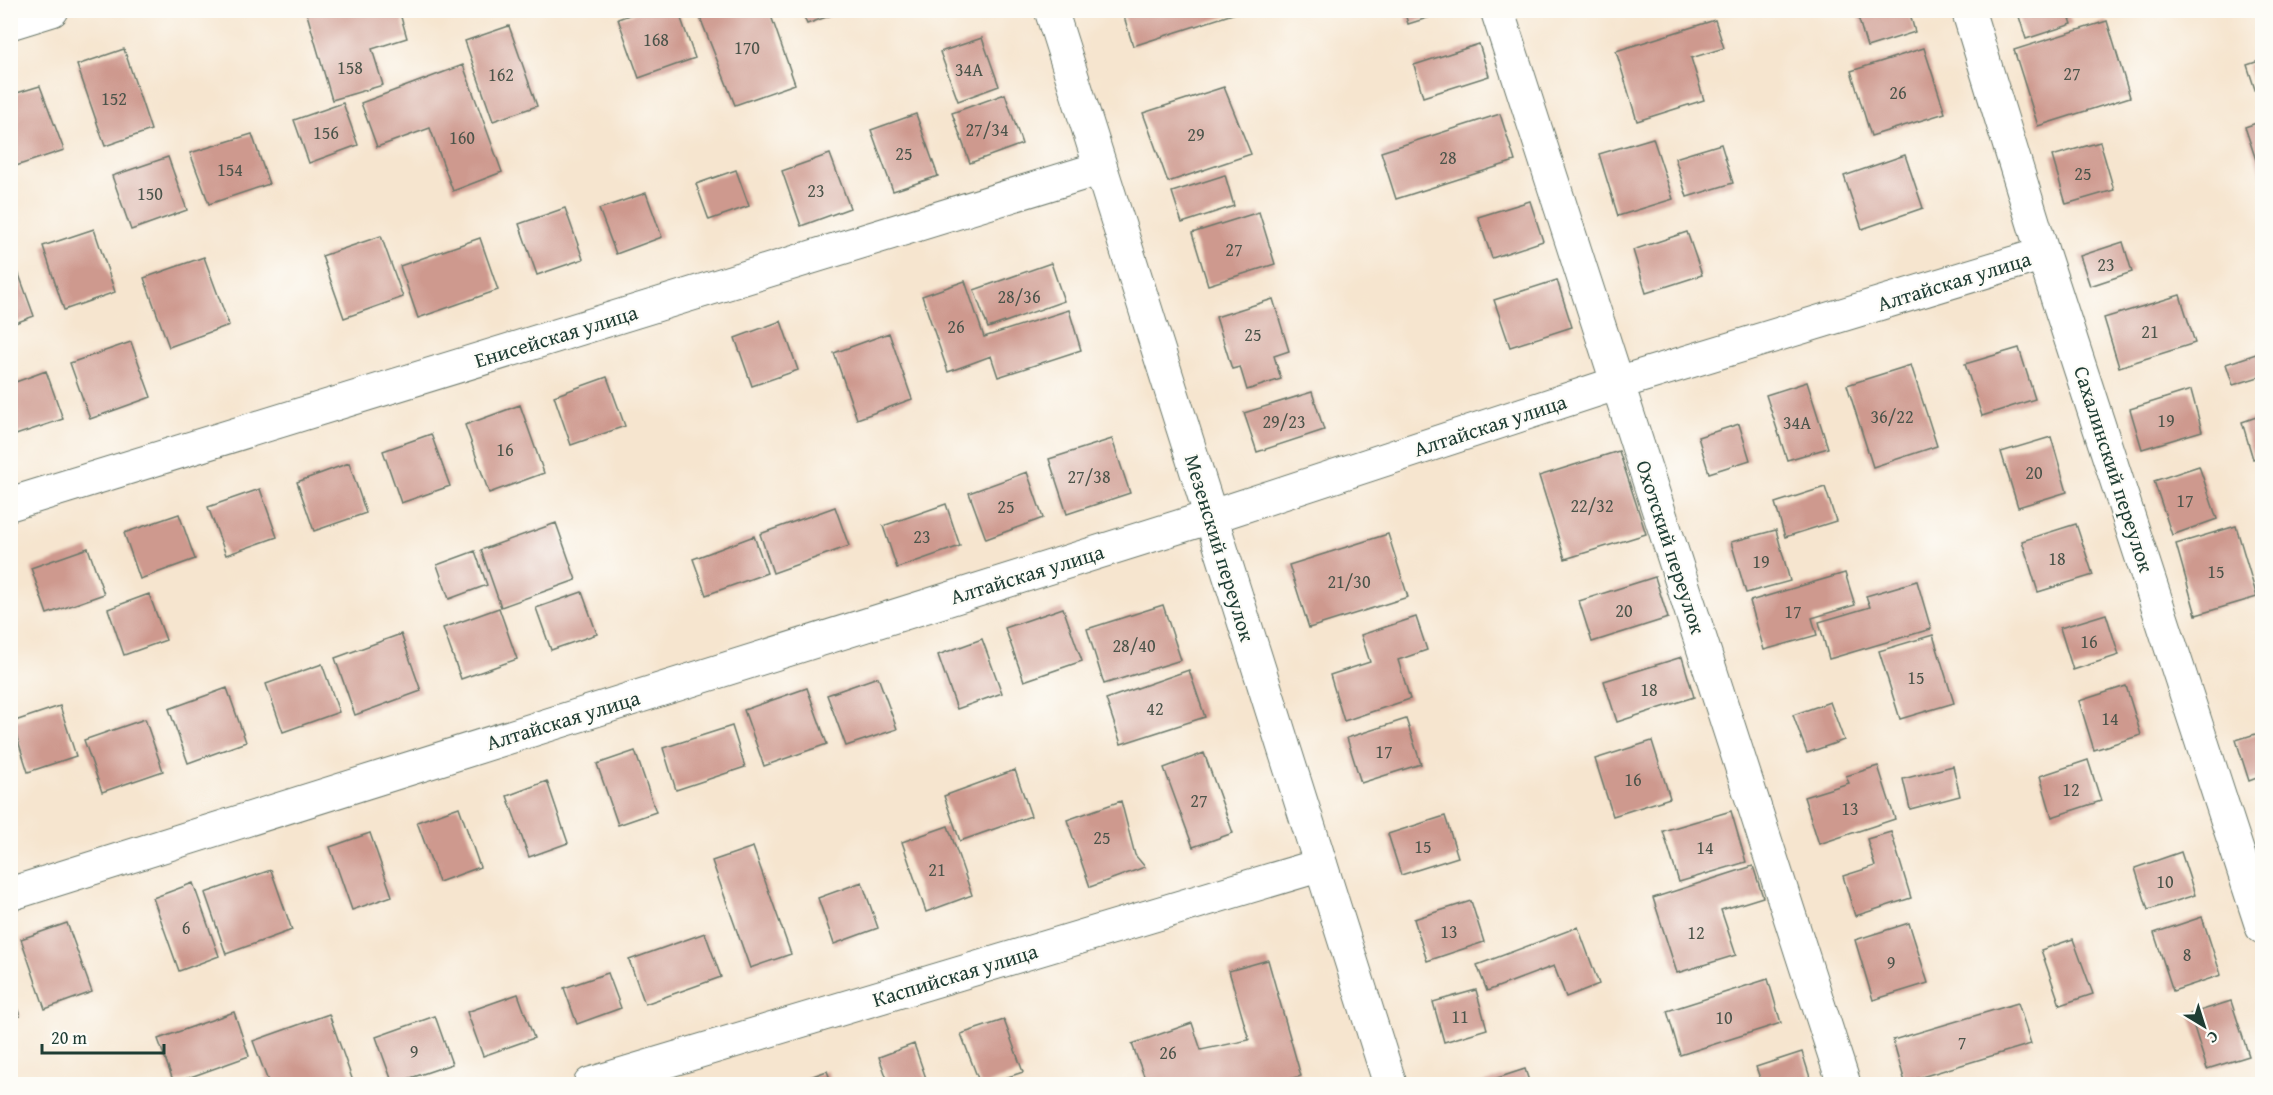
<svg xmlns="http://www.w3.org/2000/svg" width="2273" height="1095" font-family="'Gentium Book Plus',serif">
<rect width="100%" height="100%" fill="#fdfcf7"/>
<filter id="ink" filterUnits="userSpaceOnUse"><feTurbulence type="fractalNoise" baseFrequency=".0167" numOctaves="2"/><feDisplacementMap in="SourceGraphic" scale="12" xChannelSelector="R" yChannelSelector="G"/><feConvolveMatrix kernelMatrix="1 2 1 2 8 2 1 2 1" color-interpolation-filters="sRGB"/></filter>
<filter id="wash" filterUnits="userSpaceOnUse"><feTurbulence type="fractalNoise" baseFrequency=".008" numOctaves="4" result="noise"/><feDisplacementMap in="SourceGraphic" scale="24" xChannelSelector="R" yChannelSelector="G"/><feGaussianBlur stdDeviation="1.35" result="paint"/><feColorMatrix in="noise" values="0 0 0 0 0 0 0 0 0 0 0 0 0 0 0 0 0 1.4 0 .05"/><feComposite in="paint" operator="in"/></filter>
<g filter="url(#wash)">
<rect width="100%" height="100%" fill="#f6e5cf"/>
<g id="blocks">
<path fill="#ce998e" d="M309 10H399L407 38 372 49 383 85 332 100 306 11Z
M643 10H678L695 58 639 78 618 19Z
M697 10H769L795 84 735 105Z
M801 10H843V11L807 24Z
M1122 10H1236V13L1133 46Z
M1404 10H1450V11L1408 24Z
M1856 10H1909L1915 32 1867 47Z
M2017 10H2067L2072 24 2026 39Z
M1715 20 1724 48 1691 58 1704 100 1637 121 1616 51Z
M2107 21 2130 97 2038 126 2014 50Z
M509 26 537 106 493 121 465 41Z
M982 38 999 86 958 101 940 52Z
M1479 44 1489 76 1423 97 1414 65Z
M1924 48 1945 113 1871 136 1851 71Z
M124 49 151 130 105 146 77 65Z
M2262 60V111L2247 65Z
M463 65 502 172 453 191 430 128 377 147 361 103Z
M40 86 64 150 10 168V95Z
M1224 87 1251 154 1168 182 1143 113Z
M1005 94 1022 144 970 163 952 113Z
M343 103 358 145 309 163 294 120Z
M916 114 938 176 893 191 871 130Z
M1500 114 1515 161 1396 199 1381 152Z
M2262 121V178L2245 127Z
M252 134 269 184 209 204 190 153Z
M1653 138 1673 199 1618 216 1599 154Z
M2100 142 2114 190 2066 204 2052 156Z
M1721 144 1733 183 1687 197 1675 158Z
M830 154 850 208 801 226 782 171Z
M1905 155 1923 208 1862 229 1844 176Z
M168 157 187 210 131 230 112 176Z
M736 170 749 206 709 220 696 184Z
M1225 175 1234 206 1182 223 1172 192Z
M646 193 662 237 616 254 599 209Z
M1530 201 1543 241 1492 258 1478 217Z
M565 208 583 259 537 275 519 224Z
M1259 212 1275 264 1208 285 1192 233Z
M94 229 115 292 64 310 43 246Z
M1687 232 1702 275 1646 293 1633 250Z
M381 236 403 297 344 318 322 256Z
M480 238 498 290 418 318 400 266Z
M2123 242 2132 272 2090 286 2080 256Z
M204 257 229 325 169 347 144 278Z
M1051 263 1064 301 988 328 974 290Z
M17 269 34 316 10 325V272Z
M1557 280 1572 327 1510 347 1494 300Z
M965 281 984 337 1069 310 1081 350 998 377 991 356 948 372 922 296Z
M2180 295 2195 343 2119 367 2104 318Z
M1273 299 1289 351 1274 356 1281 379 1247 390 1240 367 1232 369 1216 317Z
M781 321 798 370 752 386 735 338Z
M889 333 912 399 857 419 834 353Z
M131 342 151 397 90 419 70 363Z
M2019 348 2035 399 1982 416 1965 364Z
M2262 352V376L2233 385 2226 364Z
M1911 365 1937 446 1873 467 1847 385Z
M46 371 63 419 10 437V384Z
M607 377 625 426 571 445 554 396Z
M1807 382 1828 448 1787 460 1766 395Z
M2191 390 2202 431 2142 449 2130 409Z
M1312 392 1324 430 1257 452 1244 413Z
M520 405 544 473 489 493 465 425Z
M2262 415V456L2253 459 2242 422Z
M1739 424 1750 460 1709 473 1698 437Z
M431 434 450 486 401 503 383 451Z
M2051 437 2067 492 2018 507 2001 452Z
M1112 439 1130 493 1067 514 1049 459Z
M1619 451 1646 534 1565 559 1539 476Z
M349 463 366 513 314 531 297 482Z
M2199 466 2217 519 2172 535 2154 481Z
M1027 472 1043 518 986 539 969 493Z
M1825 487 1836 521 1785 537 1775 503Z
M260 489 277 537 226 555 208 507Z
M946 504 960 546 897 568 883 526Z
M835 507 849 546 773 573 760 534Z
M179 514 195 559 140 579 124 533Z
M556 523 576 580 501 607 481 550Z
M2076 524 2093 575 2038 592 2022 541Z
M2236 526 2257 597 2196 615 2176 544Z
M1776 530 1790 581 1746 593 1731 542Z
M1388 534 1408 597 1309 628 1289 565Z
M754 536 767 573 706 595 693 559Z
M88 548 104 594 47 614 31 568Z
M475 551 487 585 449 599 437 565Z
M1845 573 1855 605 1812 618 1817 635 1764 650 1750 601Z
M1655 577 1668 618 1592 642 1579 601Z
M1917 581 1931 629 1829 659 1819 622 1870 607 1866 596Z
M582 592 597 634 551 650 536 608Z
M149 594 166 640 124 655 108 609Z
M1163 605 1181 660 1104 684 1087 629Z
M499 608 517 659 461 679 443 628Z
M1063 608 1082 661 1024 681 1005 628Z
M2106 614 2119 655 2073 670 2060 628Z
M1416 617 1427 650 1398 660 1410 699 1344 721 1330 675 1370 662 1361 635Z
M401 634 421 691 355 715 335 658Z
M1933 635 1954 703 1900 719 1879 651Z
M982 639 1002 693 957 709 938 655Z
M1682 657 1694 697 1617 722 1604 681Z
M322 664 339 712 283 732 266 684Z
M1189 670 1205 717 1121 744 1106 699Z
M878 677 897 729 846 746 827 695Z
M2126 686 2141 735 2094 750 2079 701Z
M227 688 246 742 188 763 169 709Z
M807 688 827 744 764 766 744 710Z
M1830 702 1844 740 1807 753 1793 715Z
M60 706 76 756 28 772 12 722Z
M145 719 163 771 102 792 84 740Z
M1406 719 1421 764 1361 783 1347 738Z
M732 726 745 767 676 790 663 748Z
M2262 732V776L2249 781 2236 740Z
M1652 741 1670 798 1613 816 1595 759Z
M635 751 656 812 618 825 597 764Z
M1204 753 1233 833 1193 847 1164 768Z
M2088 760 2101 801 2052 817 2040 776Z
M1878 766 1895 819 1819 844 1804 797 1849 783 1846 776Z
M1953 766 1960 796 1910 809 1903 779Z
M1015 770 1031 816 960 841 944 796Z
M547 781 568 843 529 857 507 796Z
M1121 801 1135 855 1145 867 1090 887 1067 820Z
M459 807 480 867 439 882 417 822Z
M1731 811 1746 862 1679 882 1663 831Z
M1445 816 1458 857 1401 875 1388 834Z
M948 826 972 895 926 912 902 842Z
M1891 832 1911 898 1855 916 1843 876 1875 866 1867 839Z
M370 833 392 896 352 910 330 847Z
M753 847 791 954 750 968 712 861Z
M2181 852 2195 895 2148 910 2135 868Z
M1753 866 1763 897 1721 910 1736 955 1677 973 1653 898Z
M271 870 292 930 226 954 205 893Z
M862 882 878 928 834 944 818 898Z
M193 883 219 956 179 971 153 898Z
M1471 901 1484 942 1427 961 1414 919Z
M2202 917 2221 975 2173 991 2154 933Z
M67 923 92 992 45 1009 21 939Z
M1909 923 1928 983 1873 1000 1855 940Z
M1578 927 1599 984 1566 997 1554 966 1487 991 1477 965Z
M705 933 721 977 645 1004 629 960Z
M2073 939 2093 994 2060 1005 2041 950Z
M1268 960 1301 1076 1270 1084H1147L1132 1044 1192 1023 1201 1050 1249 1040 1229 971Z
M608 973 621 1008 577 1024 564 988Z
M1768 979 1781 1023 1680 1055 1667 1011Z
M10 989 20 1016 10 1019Z
M1476 990 1487 1029 1444 1042 1433 1002Z
M518 994 534 1038 483 1056 467 1012Z
M2231 1001 2249 1056 2207 1069 2190 1014Z
M2018 1003 2031 1044 1905 1082 1893 1040Z
M234 1012 249 1056 174 1083 158 1039Z
M329 1014 354 1084H269L253 1041Z
M435 1016 452 1064 393 1084 376 1037Z
M1004 1020 1023 1072 987 1084H980L961 1034Z
M914 1044 928 1084H889L879 1057Z
M1802 1052 1812 1084H1762L1756 1067Z
M1525 1069 1530 1084H1479Z
M827 1071 832 1084H790Z"/>
</g>
</g>
<g filter="url(#ink)">
<use href="#blocks" fill-opacity="0" stroke="#6a786a" stroke-width="1.5"/>
<g fill="none" stroke-linecap="round" stroke-linejoin="round">
<defs>
<path id="minor" d="M1051 10 1390 1084
M1497 10 1844 1084
M1968 10 2043 254 2262 927
M10 504 1101 168
M10 894 1210 517 1618 383 2043 254
M590 1084 1321 865"/>
<path id="major" d="M10 23 52 10"/>
</defs>
<use href="#minor" stroke="#6a786a" stroke-width="35"/>
<use href="#major" stroke="#6a786a" stroke-width="35"/>
<use href="#minor" stroke="#fff" stroke-width="33"/>
<use href="#major" stroke="#fff" stroke-width="33"/>
</g>
</g>
<g text-anchor="middle" dominant-baseline="central" stroke-width="4.5" stroke-linejoin="round" paint-order="stroke">
<g font-size="18" fill="#4b544a">
<text x="656" y="39">168</text>
<text x="747" y="47">170</text>
<text x="350" y="67">158</text>
<text x="969" y="69">34А</text>
<text x="2072" y="73">27</text>
<text x="501" y="74">162</text>
<text x="1898" y="92">26</text>
<text x="114" y="98">152</text>
<text x="987" y="129">27/34</text>
<text x="326" y="132">156</text>
<text x="1196" y="134">29</text>
<text x="462" y="137">160</text>
<text x="904" y="153">25</text>
<text x="1448" y="157">28</text>
<text x="230" y="169">154</text>
<text x="2083" y="173">25</text>
<text x="816" y="190">23</text>
<text x="150" y="193">150</text>
<text x="1234" y="249">27</text>
<text x="2106" y="264">23</text>
<text x="1019" y="296">28/36</text>
<text x="956" y="326">26</text>
<text x="2150" y="331">21</text>
<text x="1253" y="334">25</text>
<text x="1892" y="416">36/22</text>
<text x="2166" y="420">19</text>
<text x="1284" y="421">29/23</text>
<text x="1797" y="422">34А</text>
<text x="505" y="449">16</text>
<text x="2034" y="472">20</text>
<text x="1089" y="476">27/38</text>
<text x="2185" y="500">17</text>
<text x="1592" y="505">22/32</text>
<text x="1006" y="506">25</text>
<text x="922" y="536">23</text>
<text x="2057" y="558">18</text>
<text x="1761" y="561">19</text>
<text x="2216" y="571">15</text>
<text x="1349" y="581">21/30</text>
<text x="1624" y="610">20</text>
<text x="1793" y="611">17</text>
<text x="2089" y="641">16</text>
<text x="1134" y="645">28/40</text>
<text x="1916" y="677">15</text>
<text x="1649" y="689">18</text>
<text x="1155" y="708">42</text>
<text x="2110" y="718">14</text>
<text x="1384" y="751">17</text>
<text x="1633" y="779">16</text>
<text x="2071" y="789">12</text>
<text x="1199" y="800">27</text>
<text x="1850" y="808">13</text>
<text x="1102" y="837">25</text>
<text x="1423" y="846">15</text>
<text x="1705" y="847">14</text>
<text x="937" y="869">21</text>
<text x="2165" y="881">10</text>
<text x="186" y="927">6</text>
<text x="1449" y="931">13</text>
<text x="1696" y="932">12</text>
<text x="2187" y="954">8</text>
<text x="1891" y="962">9</text>
<text x="1460" y="1016">11</text>
<text x="1724" y="1017">10</text>
<text x="1962" y="1042">7</text>
<text x="414" y="1051">9</text>
<text x="1168" y="1052">26</text>
</g>
<g font-size="21" fill="#1f3d34" stroke="#fdfcf7">
<text transform="translate(1954 281) rotate(-17)">Алтайская улица</text>
<text transform="translate(556 336) rotate(-17)">Енисейская улица</text>
<text transform="translate(1490 425) rotate(-18)">Алтайская улица</text>
<text transform="translate(2114 469) rotate(72)">Сахалинский переулок</text>
<text transform="translate(1671 547) rotate(72)">Охотский переулок</text>
<text transform="translate(1220 548) rotate(73)">Мезенский переулок</text>
<text transform="translate(1027 574) rotate(-17)">Алтайская улица</text>
<text transform="translate(563 720) rotate(-17)">Алтайская улица</text>
<text transform="translate(955 975) rotate(-17)">Каспийская улица</text>
</g>
</g>
<rect width="2273" height="1095" fill="none" stroke="#fdfcf7" stroke-width="36"/>
<g transform="translate(2204 1026) rotate(142)" stroke="#fdfcf7" stroke-width="4.5" paint-order="stroke">
<path d="M0-4.5L10 22L0 15L-10 22Z" fill="#1f3d34"/>
<text y="-9" font-size="16" font-weight="bold" text-anchor="middle" fill="#1f3d34">С</text>
</g>
<path d="M42 1044v9h122v-9" fill="none" stroke="#1f3d34" stroke-width="3"/>
<text x="51" y="1044" font-size="18" fill="#1f3d34" stroke="#fdfcf7" stroke-width="4.5" paint-order="stroke">20 m</text>
</svg>
